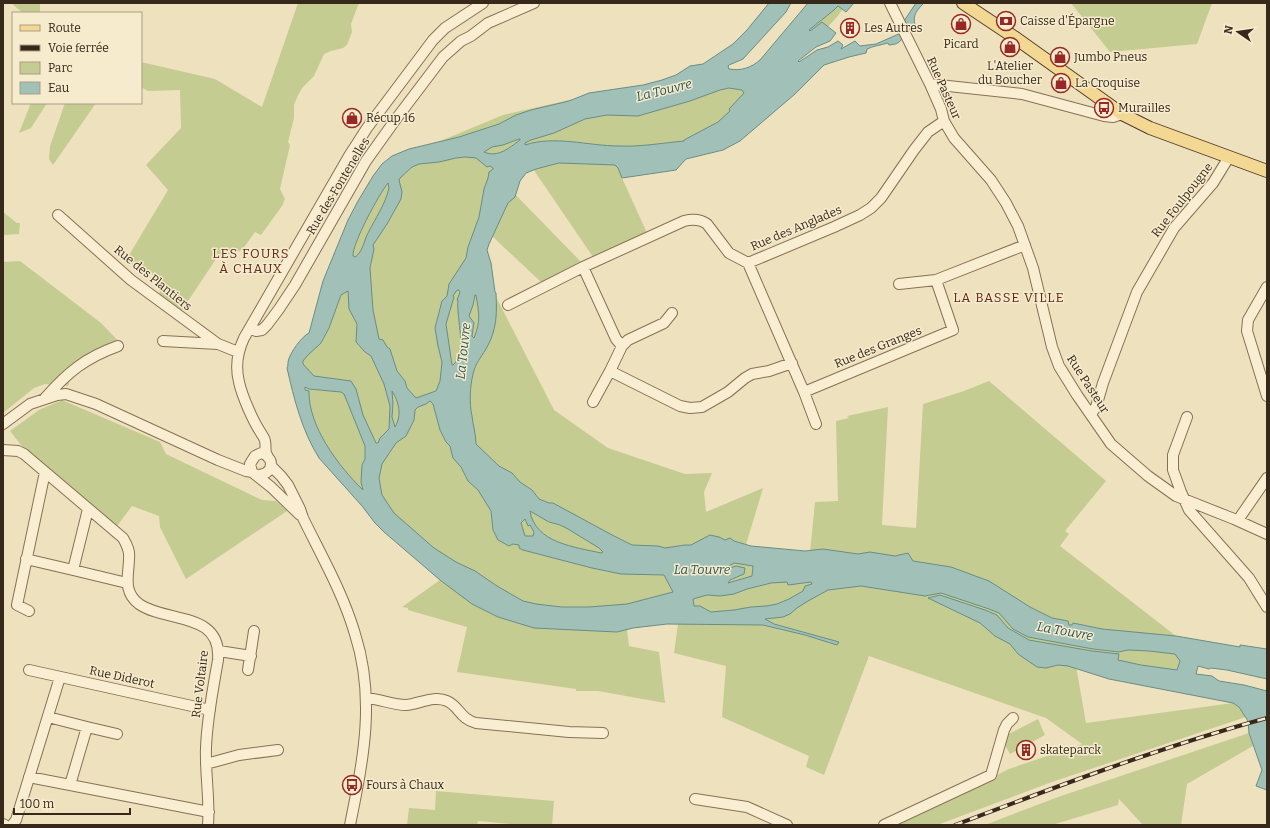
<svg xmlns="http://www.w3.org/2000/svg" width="1270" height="828" font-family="Bitter,serif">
<rect width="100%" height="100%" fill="#eee1be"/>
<path fill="#c4cc92" d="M11 3H40V13H23Z
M298 3H359L351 24 352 32 347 45 343 48 331 51 324 54 314 76 303 87 298 95 294 105V118L288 142 290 145 280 189 285 199 282 206 261 235 255 232 242 250 216 259 180 313 160 298 159 284 150 271 125 262 168 190 146 165 181 128 180 90 148 91 141 87V62L215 79 262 107Z
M813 3H847L837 17 724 140 618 155 622 178 647 233 593 257 529 163 511 190 582 263 541 282 492 236 486 250 494 293 554 410 608 448 685 474 712 473 704 492 706 512 763 488 745 548 810 553 815 502 838 501 836 421 849 418 847 416 888 407 882 525 916 528 923 404 964 391 989 381 1106 481 1065 531 1069 534 1060 546 1176 636 1183 679 1076 666 1086 723 1233 703 1239 707 1246 717 1049 783 937 825H896L1009 769 1082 744 1046 718 869 656 824 775 806 767 809 756 722 717 726 666 674 653 678 624 763 625 800 633 759 620 626 622 629 646 659 652 665 703 598 691H576V689L457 672 467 627 408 610V608L402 607 440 580 335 467 317 437 299 362 338 260 397 159 503 115 614 90 726 73 755 70Z
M1071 3H1212L1197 44 1110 52Z
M31 103H47L31 128 19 133Z
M65 103H96L53 165 49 159 50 146Z
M3 212 17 223H20L19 234 3 235Z
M20 261 101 323 124 347 98 356 71 377 68 386 45 384 34 388 3 413V262Z
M62 400 160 442 166 454 262 500 276 501 287 511 186 579 160 527 159 516 132 506 117 526 21 445 10 431 39 410Z
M1038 719 1045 735 1010 754 1005 745 1007 735Z
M1249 733 1253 746 1187 784 1181 825H1143L1119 799 1118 805 1052 825H985L1058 797Z
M436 791 554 801 552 825H522L478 821 477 825H407L409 808 435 810Z"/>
<path fill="#a1c0b8" stroke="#698d85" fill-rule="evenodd" d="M769 3H791L786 12 743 59 729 65 728 66 729 69C741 71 751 68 760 60L808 3H854L846 12 838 6 834 10 809 30 810 31 822 22 836 33 830 41 816 47 798 61 799 62 817 50 828 47 838 41 843 45 841 49 855 41 860 46 876 44 901 33 904 21 916 3H924C918 9 912 15 915 25 913 27 909 29 907 31 900 40 902 44 889 45L888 43C881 45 873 46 867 49L866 53 849 57 824 65 795 94 740 141 723 150 686 159 676 170 622 178 618 168 615 165 559 163 536 169 526 173 520 181 515 197 508 203 489 244 487 250 491 263 495 292 496 293C497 314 497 330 486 349 480 359 476 362 473 374 470 387 469 402 472 416 473 426 476 434 476 444L499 466 512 473 520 482 532 490 539 499 549 503H553L614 536 632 545 658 546 665 548 685 545H691L710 535 719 537 725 540 730 538 734 541 751 546 805 551 823 549 858 554 870 552 895 556 908 553 913 561 951 567 989 581 1030 607 1052 618 1068 621 1069 625H1072L1073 623 1102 629 1176 636 1240 647V645L1267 649V679L1227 670 1211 668 1209 669 1198 666 1196 674 1212 676 1219 681 1244 685 1267 691V790L1256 786 1262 770 1249 733 1248 721 1239 707 1233 703 1109 679 1068 666 1058 665 1046 668 1037 667 1018 654 1010 644 995 636 980 623 928 598 940 595 985 610 997 615 1008 628 1029 640 1092 651 1119 654 1118 660 1141 665 1177 670 1180 661 1175 654 1149 651 1128 650 1119 652 1093 649 1044 640 1028 637 1013 629 999 613 989 609 941 593 925 596 861 586 828 590 808 601 797 608 790 614 783 617 765 619 774 624 839 642 837 645 805 635 763 625 667 624 633 628 617 632 534 628 498 617 472 604 440 580 384 532 375 523 362 506 319 458C302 431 294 399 287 368 288 366 288 364 288 362 289 354 302 336 309 333L323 281 348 220 358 201 373 176 382 164 392 156 409 149 459 137 499 124 516 115 531 110 569 101 589 93 643 85 662 80 676 75 690 66 703 64 733 44 747 30ZM729 88 742 90 744 93 729 109 730 111 718 122 684 140V141C662 143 640 147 619 146 589 146 554 135 525 145V143L531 140 554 133 585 119 607 115 638 116 690 101 720 90ZM519 139H520V140C509 148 498 158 484 152L492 147 503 145ZM465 157 476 158 487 167 490 166 493 168V169L489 172 488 178 484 189 479 217 468 247 466 258 449 284 447 296 442 301 435 328 438 346 442 362 440 381 436 391 416 398 407 388 405 381 397 371 390 349 387 347 383 340 379 339 373 310 370 268 374 249 373 245 387 224 401 199 402 192 399 180 400 178 412 167 419 164 439 162 456 158ZM388 183 389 188C385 205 376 217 368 233 364 240 363 252 355 257L353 256C352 244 379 194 388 183ZM457 290H459L460 292 457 300H458C456 319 468 352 453 365H452L446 324 454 297 453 296ZM348 291 349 309 357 324 356 342 365 352 371 356 384 384 390 406 389 429 380 438 378 443H376L363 415 356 389 351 381 314 376 303 364V361L307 356 321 343 329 328 341 295ZM475 295H476C479 314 481 320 474 338L472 336 474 323 469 316 473 305ZM305 387 309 389 341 392 344 394 365 446V459L362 465 361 482 363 490C339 467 308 426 309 391L305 390ZM392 391C399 402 402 415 395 427L392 417 393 404ZM430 401 433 404 440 430 446 442 450 446 453 458 461 467 468 481 478 490 491 511 493 530 498 540 509 546 513 544 519 545V548L523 550 592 568 621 574 664 575 673 592 627 604 589 607H562L536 604 523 601 497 586 475 571 456 562 434 548 394 513 382 495 379 478 382 464 396 443 406 436 414 420 415 410 418 407 426 404ZM530 511 549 522 560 525 568 529 599 548 603 552 601 553C575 547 535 543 530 511ZM525 519 528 526 530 525 534 532 533 536H525L521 523ZM734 563 753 566 752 576 728 583 730 580 744 574 745 568 736 566 730 568 729 566ZM787 582 788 585 811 582 812 584 805 586 803 591 789 599 777 604 766 606 751 607 734 610 711 612 700 606H694L693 599 707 595 720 596 734 594 747 589 771 583Z"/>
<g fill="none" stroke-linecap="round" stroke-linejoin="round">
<defs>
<path id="minor" d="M890 3 930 84 941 109 944 121 954 138 991 180 1006 203 1018 226 1033 268 1052 347 1059 366 1077 395 1111 444 1148 476 1176 496 1234 519 1267 534
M930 84 1022 94 1104 116 1113 117 1122 114
M58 215 131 280 218 344 238 352
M748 263 804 392 953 330 936 280
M583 267 616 339 622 346 610 371 680 406 690 408 702 407 728 392 745 378 752 374 769 371 792 363
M899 284 936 280 1025 245
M1267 287 1248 320 1247 331 1267 396
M508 305 583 267 684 221C692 219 700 219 707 224L729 253 748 263 834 227 860 215 871 208 881 198 914 150 928 132 944 121
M250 328 256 331 262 330 267 325 279 309 295 285 366 161 396 119 443 57 461 41 471 36 488 23 534 3
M163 341 218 344
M622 346 628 340 664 323 672 313
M804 392 816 424
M45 398C68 372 85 358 118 346
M593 402 610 371
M1091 414 1096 407 1103 383 1137 292 1174 228 1213 183 1229 157
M1187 417 1173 455V470L1181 492 1189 510 1249 578 1267 607
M3 424 30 404 57 395 66 394 96 404 218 460 246 471 252 472
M3 450 18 451 24 454 123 538C127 545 130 551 129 558 129 575 122 591 139 604 166 623 222 611 218 660 213 689 207 718 206 748 205 774 210 799 208 825
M267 455 261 453 255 456 250 464 252 472 271 487 300 515
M271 466 281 476 288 485 300 509 303 518C321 555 343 593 355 634 376 700 363 760 350 825
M256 475C264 475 271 472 271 464 271 459 269 459 267 456 264 451 267 443 264 438 263 436 262 435 261 433 253 421 242 396 239 382 235 366 237 353 244 338L349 156 367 128 433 40 445 28 483 3
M1238 520 1267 478
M26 559 73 570 88 509
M73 570 127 583
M29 611 17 605 45 472
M219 651 251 656
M29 670 210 710
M248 670 254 631
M366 698C380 699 393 705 406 705 419 704 434 695 447 701 459 706 460 719 476 723L569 732 603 733
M48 717 87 727 70 785
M87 727 117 734
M206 764 239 755 278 750
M29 777 209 812
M695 799 747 807 787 825
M3 824 5 825
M12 825 16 820 60 677
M884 825 991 775 1004 730 1007 724 1013 718"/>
<path id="major" d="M963 3 1014 37 1122 114 1150 128 1267 171"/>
</defs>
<use href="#minor" stroke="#877156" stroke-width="12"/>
<use href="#major" stroke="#543f2b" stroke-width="14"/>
<use href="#minor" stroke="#f9eed1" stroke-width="10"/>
<use href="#major" stroke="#f3d894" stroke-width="12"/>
<defs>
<path id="rail" d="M955 825C1058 786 1161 747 1267 718"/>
</defs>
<use href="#rail" stroke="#36291b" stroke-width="4"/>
<use href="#rail" stroke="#f6ebcd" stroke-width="2.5" stroke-dasharray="8" stroke-linecap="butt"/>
</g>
<defs>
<symbol id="bank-ring" viewBox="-11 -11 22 22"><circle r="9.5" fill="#f6ebcd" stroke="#972825" stroke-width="1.5"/><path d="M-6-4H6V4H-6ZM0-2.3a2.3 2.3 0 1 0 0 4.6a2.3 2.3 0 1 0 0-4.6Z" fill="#972825"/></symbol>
<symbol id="shop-ring" viewBox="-11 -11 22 22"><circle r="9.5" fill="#f6ebcd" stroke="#972825" stroke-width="1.5"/><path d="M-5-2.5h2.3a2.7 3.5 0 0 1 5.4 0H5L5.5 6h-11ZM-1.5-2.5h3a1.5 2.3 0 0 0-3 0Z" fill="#972825"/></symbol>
<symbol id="building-ring" viewBox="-11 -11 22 22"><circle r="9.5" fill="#f6ebcd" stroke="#972825" stroke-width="1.5"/><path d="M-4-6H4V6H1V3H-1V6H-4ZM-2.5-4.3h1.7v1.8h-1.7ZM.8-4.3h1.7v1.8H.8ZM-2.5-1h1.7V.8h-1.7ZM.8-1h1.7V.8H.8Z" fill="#972825"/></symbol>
<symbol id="bus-ring" viewBox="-11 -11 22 22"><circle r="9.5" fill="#f6ebcd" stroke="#972825" stroke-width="1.5"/><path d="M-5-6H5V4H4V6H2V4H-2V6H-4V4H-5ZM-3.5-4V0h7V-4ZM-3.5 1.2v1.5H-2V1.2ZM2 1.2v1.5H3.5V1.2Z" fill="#972825"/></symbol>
</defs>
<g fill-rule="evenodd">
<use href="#bank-ring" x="995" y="10" width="22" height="22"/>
<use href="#shop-ring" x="950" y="13" width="22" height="22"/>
<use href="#building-ring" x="839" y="17" width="22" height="22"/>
<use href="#shop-ring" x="999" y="36" width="22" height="22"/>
<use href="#shop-ring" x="1049" y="46" width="22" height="22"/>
<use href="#shop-ring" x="1050" y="72" width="22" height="22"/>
<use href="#bus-ring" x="1093" y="97" width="22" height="22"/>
<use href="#shop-ring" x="341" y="107" width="22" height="22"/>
<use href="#building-ring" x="1015" y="739" width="22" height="22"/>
<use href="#bus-ring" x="341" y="774" width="22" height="22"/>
</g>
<g text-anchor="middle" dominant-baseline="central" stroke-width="3" stroke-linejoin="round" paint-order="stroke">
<g font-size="12" fill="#36291b" stroke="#f6ebcd" text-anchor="start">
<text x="1020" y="21">Caisse d'Épargne</text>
<text x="864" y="28">Les Autres</text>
<text x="961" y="44" text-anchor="middle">Picard</text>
<text x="1074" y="57">Jumbo Pneus</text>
<text x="1010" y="66" text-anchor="middle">L'Atelier<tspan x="1010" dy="14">du Boucher</tspan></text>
<text x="1075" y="83">La Croquise</text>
<text x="1118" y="108">Murailles</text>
<text x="366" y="118">Récup 16</text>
<text x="1040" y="750">skateparck</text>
<text x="366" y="785">Fours à Chaux</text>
</g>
<g font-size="12" fill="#36291b" stroke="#f6ebcd">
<text transform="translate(944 88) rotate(66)">Rue Pasteur</text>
<text transform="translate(338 186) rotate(-59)">Rue des Fontenelles</text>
<text transform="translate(1182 200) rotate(-52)">Rue Foulpougne</text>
<text transform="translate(796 228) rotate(-23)">Rue des Anglades</text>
<text transform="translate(153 278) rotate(39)">Rue des Plantiers</text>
<text transform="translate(878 347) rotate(-22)">Rue des Granges</text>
<text transform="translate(1088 384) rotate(57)">Rue Pasteur</text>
<text transform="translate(122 677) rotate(12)">Rue Diderot</text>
<text transform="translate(200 684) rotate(-83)">Rue Voltaire</text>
</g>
<g font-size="13" font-style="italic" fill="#2a5654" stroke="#f6ebcd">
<text transform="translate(664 90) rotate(-14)">La Touvre</text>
<text transform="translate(463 351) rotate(-84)">La Touvre</text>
<text x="702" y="569">La Touvre</text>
<text transform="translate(1065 631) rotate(10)">La Touvre</text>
</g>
<g font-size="13" letter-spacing="1" fill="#632b1a" stroke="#f6ebcd">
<text x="251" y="253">LES FOURS<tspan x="251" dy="15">À CHAUX</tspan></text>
<text x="1009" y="297">LA BASSE VILLE</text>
</g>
</g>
<rect width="1270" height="828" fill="none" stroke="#36291b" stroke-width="8"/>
<rect x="12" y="12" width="130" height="92" fill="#f6ebcd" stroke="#a99d86"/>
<rect x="20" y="25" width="20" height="6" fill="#f3d894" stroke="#a99d86"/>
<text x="48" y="32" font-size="12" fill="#36291b">Route</text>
<rect x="20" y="45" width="20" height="6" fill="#36291b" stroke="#a99d86"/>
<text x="48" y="52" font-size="12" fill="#36291b">Voie ferrée</text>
<rect x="20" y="62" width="20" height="12" fill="#c4cc92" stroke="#a99d86"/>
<text x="48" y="72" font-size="12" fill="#36291b">Parc</text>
<rect x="20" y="82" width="20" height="12" fill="#a1c0b8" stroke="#a99d86"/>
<text x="48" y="92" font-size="12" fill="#36291b">Eau</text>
<g transform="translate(1238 32) rotate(283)" stroke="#f6ebcd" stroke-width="3" paint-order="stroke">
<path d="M0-3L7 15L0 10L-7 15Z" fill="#36291b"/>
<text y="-6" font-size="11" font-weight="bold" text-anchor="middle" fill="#36291b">N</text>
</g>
<path d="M14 808v6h116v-6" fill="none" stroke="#36291b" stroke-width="2"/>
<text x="20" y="808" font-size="12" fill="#36291b" stroke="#f6ebcd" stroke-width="3" paint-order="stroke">100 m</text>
</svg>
